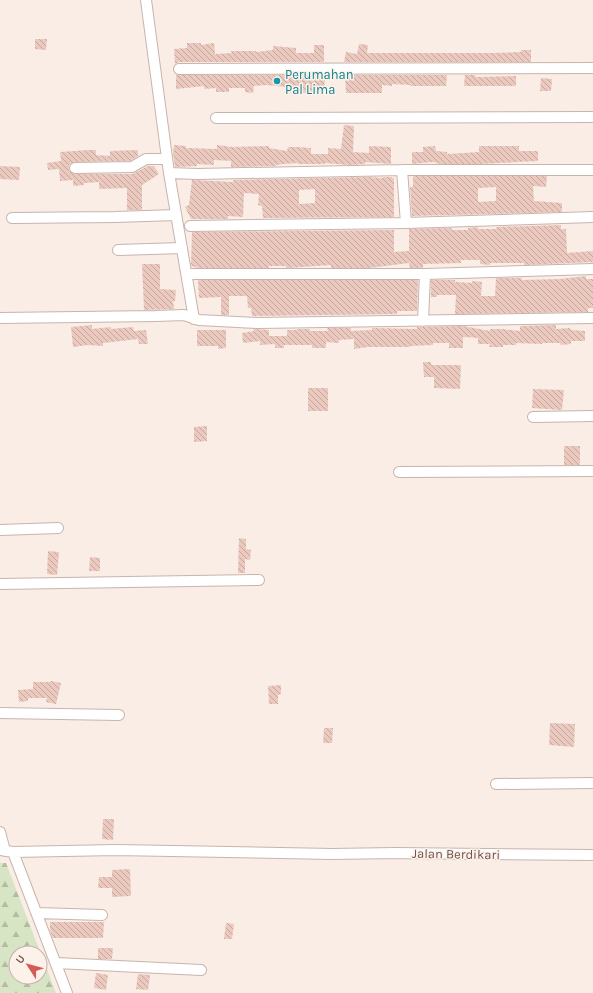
<svg xmlns="http://www.w3.org/2000/svg" width="593" height="993" font-family="Karla,sans-serif">
<defs>
<pattern id="forest-firs" width="22" height="20" patternUnits="userSpaceOnUse"><rect width="22" height="20" fill="#d8e5c5"/><path d="M5 1l3.5 6h-7zM16 11l3.5 6h-7z" fill="#b3bca2"/></pattern>
<pattern id="building-back-hatch" width="6" height="6" patternUnits="userSpaceOnUse"><rect width="6" height="6" fill="#ecc9bf"/><path d="M-1 5l2 2M0 0l6 6M5-1l2 2" fill="none" stroke="#c3a69d"/></pattern>
</defs>
<rect width="100%" height="100%" fill="#f9ede5"/>
<path fill="url(#forest-firs)" fill-rule="evenodd" d="M0 863H6L56 993H0ZM16 953H40V977H16Z"/>
<path fill="url(#building-back-hatch)" fill-rule="evenodd" d="M35 39H47L46 50 35 49Z
M187 43H201V45L214 43 215 54 232 53 231 51H256V52L273 50V46L296 48V53H314V45H324V62H179L175 64 174 49 187 48Z
M359 44 368 45 367 53H493L521 52V50H531V62H344L346 52 357 54Z
M176 75H323V77H325L324 92 314 91V94L295 92 287 93V87L266 85 254 86 253 93 245 92V88H229V92H216V88L204 89V86L176 89Z
M345 75H447L446 86H410V85L392 84V86L382 85V93H346Z
M465 75H475V77L516 76V86H464Z
M541 78 552 79 551 91H540Z
M344 125 354 126 353 152 369 153V146L391 147V164L365 162V164L349 165 325 163V164H298V163L283 164 276 165V166L231 167V161L214 160V165L197 164V166L175 167 173 153 174 145 186 146V148L217 149V145L232 147 269 146V148L287 151 288 147H297L311 148V154H328V148L341 149Z
M435 146 436 151 447 152V154L479 152V146H519V151H538V161L478 164H441L433 162 412 164V152H423V147Z
M88 150H96V155L110 156V151L138 150V156L130 161 74 162 69 165V171L72 173 75 174H132L148 166H154L159 174 142 185V210H127V188L99 189V182L84 183V185L73 186V180L60 181 59 169 48 170 47 163 61 161 60 152Z
M0 166 20 167 19 180 0 179Z
M413 176H547L546 187 533 186 534 201 562 203V212L412 216 410 187H413ZM496 187V201L478 202V188Z
M368 177 383 178V177H392V178H394V217L263 218 262 206 258 205 259 194 244 193 243 217 228 216V219H191L185 207 189 205 192 180 233 182V180ZM315 189V203L299 204V190Z
M561 225V229H566L567 253 593 251V262L524 265V263H490V265L480 264V260H461V263L423 264V268H410L409 263 369 268H331V265L288 268H286V266H269V268H198L192 266 191 265 192 232 394 230V252L409 251V229L451 228 452 230H468V228L478 227V229H496L497 227Z
M142 264H160V289L176 290 175 301H173L174 309 144 310Z
M586 276V279H593V308H588V312L455 314 456 295H437V297H431V280H455V282L472 283V281L482 282 481 296H495L496 278H522V280L560 279Z
M198 280H418L417 311H397V314L252 316 251 308H248L247 296H229V315H221V297L199 298Z
M92 325V329L111 327V329L133 327 134 331 146 330 148 344H139L138 339 103 343V346L88 345 73 347 71 327Z
M556 325V329L570 328 571 330 585 331V341H571V344L561 345 560 343H542V344L516 343V345H503V347H489L490 344H478V338L463 337V348H449V343H433V345L410 346V347H368L354 349V339L339 340V343L326 342V348H312V345H284V348H275V344L260 345V341L243 343 242 333 254 331 253 329 269 330V336H287V330H297V329H310V331H328L327 328H351V331L370 330H372V328L417 329V327L463 326 490 331V329H502L520 331V326Z
M197 330H226V348L218 349V346H197Z
M423 362H431V365H461L460 389 434 388V377H424Z
M308 388H328V411H308Z
M533 389 564 390 562 410 532 408Z
M207 426V441L194 442V427Z
M564 446H580V465H564Z
M239 538 246 539V549L251 550 250 560 245 559V573H238Z
M48 551 59 552 57 575 47 574Z
M90 557 100 558V571H89Z
M51 681 61 683 56 704 46 702 47 698H28V701L19 702 18 690 33 689V682H50Z
M281 685V694L278 695V704H269L268 686Z
M550 723 575 724 574 747 549 745Z
M324 728H333L332 743H323Z
M103 819H114L113 840 102 839Z
M130 869 131 896 112 897V888H98L99 877H112V870Z
M50 922H104L103 938H53L50 930Z
M226 923 234 924 232 939H224Z
M98 948H113L112 959H98Z
M96 973 108 975 106 990 94 988Z
M138 974 150 975 148 990 136 989Z"/>
<g fill="none" stroke-linecap="round" stroke-linejoin="round">
<defs>
<path id="street" d="M146 0 169 173 194 319
M179 69 593 68
M216 118 593 117
M75 168 132 167 146 159H167
M402 170 406 223
M169 173 198 174 402 170H593
M12 218 115 217 176 215
M190 226 406 223 593 217
M118 250 182 248
M187 274H425L593 269
M0 318 156 316 184 315 199 320 257 323 593 318
M423 321 425 274
M533 417 593 416
M399 472 593 471
M0 530 58 528
M0 584 259 580
M0 713 119 715
M496 784 593 783
M0 832 5 851
M0 850 13 852 116 850 332 854 395 853 593 855
M13 852 67 993
M37 913 102 915
M56 963 201 970"/>
</defs>
<use href="#street" stroke="#c9b4ac" stroke-width="12"/>
<use href="#street" stroke="#fff" stroke-width="10"/>
</g>
<circle fill="#0f9aa8" stroke="#fdf2ea" stroke-width="1.5" cx="277" cy="81" r="4"/>
<g text-anchor="middle" dominant-baseline="central" stroke-width="3" stroke-linejoin="round" paint-order="stroke">
<g font-size="13" fill="#0d838f" stroke="#fdf2ea" text-anchor="start">
<text x="285" y="74">Perumahan<tspan x="285" dy="15">Pal Lima</tspan></text>
</g>
<g font-size="13" fill="#6f534d" stroke="#fdf2ea">
<text transform="translate(456 854) rotate(1)">Jalan Berdikari</text>
</g>
</g>
<g transform="translate(28 965) rotate(306)"><circle r="19" fill="#fdf2ea" stroke="#c4b2ab"/>
<path d="M0-3L7 15L0 10L-7 15Z" fill="#d65b57"/>
<text y="-6" font-size="11" font-weight="bold" text-anchor="middle" fill="#6f534d">U</text>
</g>
</svg>
